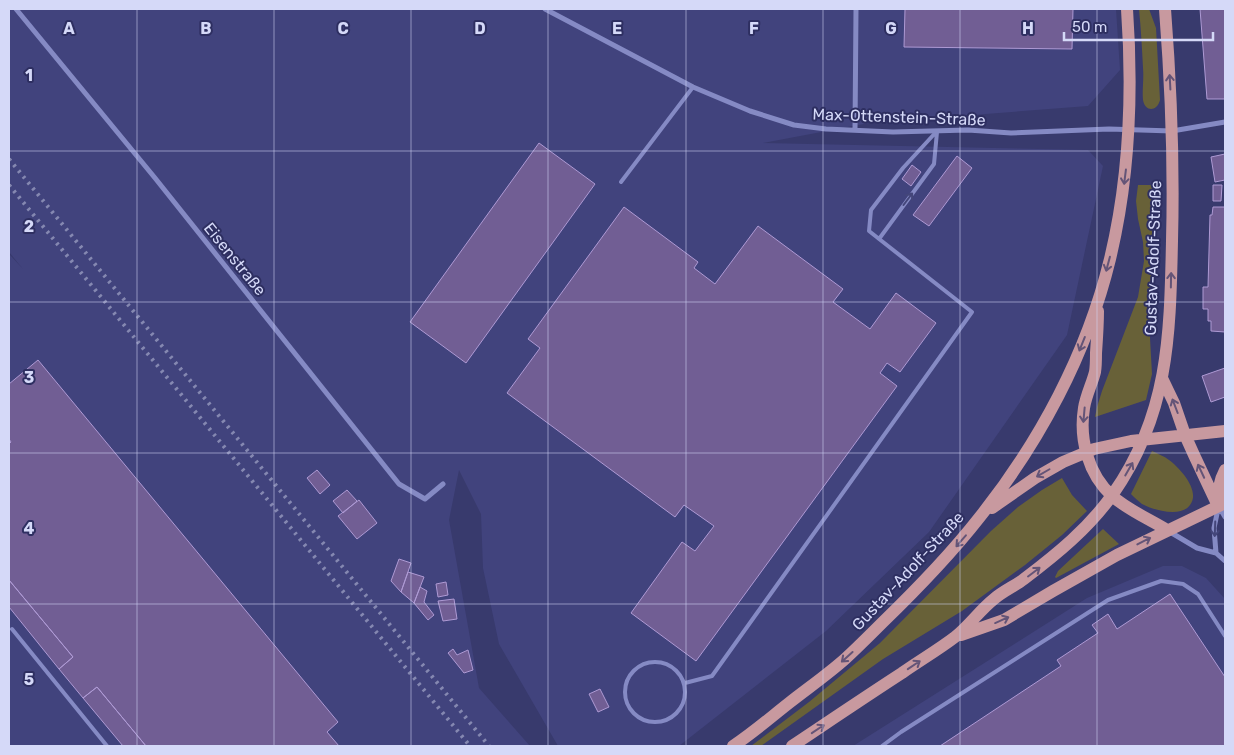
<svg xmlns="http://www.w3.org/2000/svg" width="1234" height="755" font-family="Rubik,sans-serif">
<rect width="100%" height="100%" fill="#383a6d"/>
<path fill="#41437d" d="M9 9H1116L1120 70 1088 106 869 123 763 143 1088 150 1103 166 1067 335 929 532 826 631 679 746H558L499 644 483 568 481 514 459 470 449 520 479 688 530 746H9V254L23 269 9 252Z
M1163 566H1182L1206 578 1225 599V746H853L1087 598Z"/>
<path fill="#686138" d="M1139 9H1149L1156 28 1160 100C1157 112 1145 112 1143 100 1142 90 1144 79 1143 68 1142 49 1141 29 1139 9Z
M1138 185H1152V296L1150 338 1152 374 1146 400 1095 417 1097 407 1102 391 1138 297 1144 261 1143 242 1138 219 1136 201Z
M1152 451C1158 454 1164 456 1169 460 1180 468 1201 491 1190 505 1181 518 1153 510 1142 504 1138 501 1134 497 1131 494Z
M1062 478 1072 495 1087 511 1062 535 1025 565 962 611 883 659 761 746H751L809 702 880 643 991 531 1018 507 1042 490Z
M1103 529 1119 544 1056 578 1055 577 1058 571Z"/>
<path fill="#715e94" stroke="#ae9ad4" d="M905 9H1073L1072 49 904 47Z
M1200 9H1225V99H1207Z
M539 143 595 184 466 363 410 322Z
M1225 154V180L1215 182 1211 157Z
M957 156 972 168 929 226 913 215Z
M912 165 921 172 911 186 902 179Z
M1213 185H1222L1221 201H1213Z
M624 207 698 262 694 268 715 284 758 226 843 289 833 302 870 329 896 293 936 323 900 372 887 363 880 373 897 386 696 661 631 613 682 542 695 551 714 526 684 505 675 517 507 393 540 348 528 339Z
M1213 207H1225V332L1211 331V321H1208V309H1203V287H1208L1210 215H1212Z
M38 360 338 722 327 732 339 746H146L97 687 83 698 59 669 73 657 9 580V444L11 442 9 439V384Z
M1225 368V397L1211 402 1202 376Z
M317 470 330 485 320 494 307 478Z
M347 490 357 501 343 513 333 501Z
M359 500 377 523 357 539 338 516Z
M399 559 411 563 401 592 391 581Z
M408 572 424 577 414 603 401 592Z
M9 580 73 657 59 669 9 607Z
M446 582 448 595 438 597 436 584Z
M420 587 427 591 424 602 434 615 428 620 414 603Z
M1170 594 1225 677V746H940L1061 666 1057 660 1098 633 1092 625 1108 614 1117 629Z
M454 599 457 619 443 621 438 601Z
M453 649 457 655 468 650 473 670 464 673 448 653Z
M97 687 146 746H123L83 698Z
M600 689 609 707 598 712 589 694Z"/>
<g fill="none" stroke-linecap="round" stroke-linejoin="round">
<path stroke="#858ac4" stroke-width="4" d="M621 182 693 87
M879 239 934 164 937 132
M12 629 107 746
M625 692a30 30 0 1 1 60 0a30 30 0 1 1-60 0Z
M685 683 712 676 972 312 869 231 871 210 903 168 937 131
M882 746 901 732 1108 600 1161 581 1183 584 1198 594 1225 636"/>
<path stroke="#858ac4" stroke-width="5" d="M16 9 155 178 399 484 425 499 443 484
M545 9 693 87 750 111 794 125 826 129 893 132 968 130 1011 133 1109 129 1172 131 1225 122
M855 130 856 9
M1219 507 1225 517
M1170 532 1197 548 1216 553 1225 561
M1216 553 1214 528 1218 509"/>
<path stroke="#c8999f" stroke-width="12" d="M1098 311C1098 325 1097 339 1096 353 1096 359 1096 366 1095 372 1092 384 1086 395 1084 408 1079 439 1088 474 1112 496 1128 510 1149 519 1167 530
M1162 378 1174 403 1185 435 1194 455 1218 506
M1218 504C1218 491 1219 481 1225 470
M992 508 1035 478 1063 462 1094 449 1131 441 1225 431
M961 635 1004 620 1053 591 1117 555 1225 503
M733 746C753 733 771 717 789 703 808 688 827 675 845 659 858 647 871 634 883 622 917 589 950 555 979 518 1039 443 1087 354 1110 259 1130 176 1133 94 1127 9
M792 746C828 722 865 697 902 673 919 661 938 650 955 637 969 626 980 610 994 599 1003 591 1015 586 1024 579 1057 554 1089 528 1113 494 1169 414 1170 335 1172 241 1174 164 1171 86 1165 9"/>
<path stroke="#8588b1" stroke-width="4" stroke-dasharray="2.5 5" stroke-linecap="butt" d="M9 159 489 746
M9 185 470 746"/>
</g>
<defs><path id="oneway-shaft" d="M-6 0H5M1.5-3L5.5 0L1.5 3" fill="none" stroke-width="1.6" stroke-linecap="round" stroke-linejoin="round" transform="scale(1.25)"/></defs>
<g stroke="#645477">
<use href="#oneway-shaft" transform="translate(1170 82) rotate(-93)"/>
<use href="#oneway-shaft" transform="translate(1125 177) rotate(97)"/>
<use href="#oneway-shaft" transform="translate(1108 264) rotate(105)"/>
<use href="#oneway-shaft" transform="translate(1171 280) rotate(-89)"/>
<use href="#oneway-shaft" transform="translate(1082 344) rotate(112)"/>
<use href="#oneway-shaft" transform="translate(1175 406) rotate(-111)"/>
<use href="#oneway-shaft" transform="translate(1084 415) rotate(95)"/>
<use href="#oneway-shaft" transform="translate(1129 469) rotate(-60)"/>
<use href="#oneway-shaft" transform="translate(1201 471) rotate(-115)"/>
<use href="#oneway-shaft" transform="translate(1043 473) rotate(150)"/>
<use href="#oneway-shaft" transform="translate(961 541) rotate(131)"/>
<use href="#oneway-shaft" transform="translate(1144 541) rotate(-27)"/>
<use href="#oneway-shaft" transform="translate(1034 572) rotate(-37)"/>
<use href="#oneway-shaft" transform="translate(1002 620) rotate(-24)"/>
<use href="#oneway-shaft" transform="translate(847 657) rotate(138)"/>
<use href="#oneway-shaft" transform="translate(914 665) rotate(-34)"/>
<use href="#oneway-shaft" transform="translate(818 729) rotate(-34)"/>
</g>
<g stroke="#44467a">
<use href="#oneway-shaft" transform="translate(908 199) rotate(-53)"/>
<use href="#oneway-shaft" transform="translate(1215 529) rotate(92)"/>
</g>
<path fill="none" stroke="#d5d9f8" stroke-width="1" stroke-opacity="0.55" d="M137 9V746M274 9V746M411 9V746M548 9V746M686 9V746M823 9V746M960 9V746M1097 9V746M9 151H1225M9 302H1225M9 453H1225M9 604H1225"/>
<g text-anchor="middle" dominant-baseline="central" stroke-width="4" stroke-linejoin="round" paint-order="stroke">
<g font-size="16" fill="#d5d9f8" stroke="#2e2f61">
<text transform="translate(899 117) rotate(2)">Max-Ottenstein-Straße</text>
<text transform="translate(1153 258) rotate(-88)">Gustav-Adolf-Straße</text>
<text transform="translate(235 259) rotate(51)">Eisenstraße</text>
<text transform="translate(908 571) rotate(-47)">Gustav-Adolf-Straße</text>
</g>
</g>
<g font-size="16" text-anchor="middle" font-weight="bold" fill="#d5d9f8" stroke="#2e2f61" stroke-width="4" stroke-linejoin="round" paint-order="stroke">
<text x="69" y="34">A</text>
<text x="206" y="34">B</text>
<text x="343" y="34">C</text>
<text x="480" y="34">D</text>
<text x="617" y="34">E</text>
<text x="754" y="34">F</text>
<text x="891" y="34">G</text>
<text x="1028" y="34">H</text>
<text x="29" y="81">1</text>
<text x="29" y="232">2</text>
<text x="29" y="383">3</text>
<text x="29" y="534">4</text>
<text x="29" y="685">5</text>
</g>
<rect width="1234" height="755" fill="none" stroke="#d5d9f8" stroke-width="20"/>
<path d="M1064 32v8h149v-8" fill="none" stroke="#d5d9f8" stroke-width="2.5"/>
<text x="1072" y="32" font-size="15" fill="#d5d9f8" stroke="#2e2f61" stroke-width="4" paint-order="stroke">50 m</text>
</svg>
